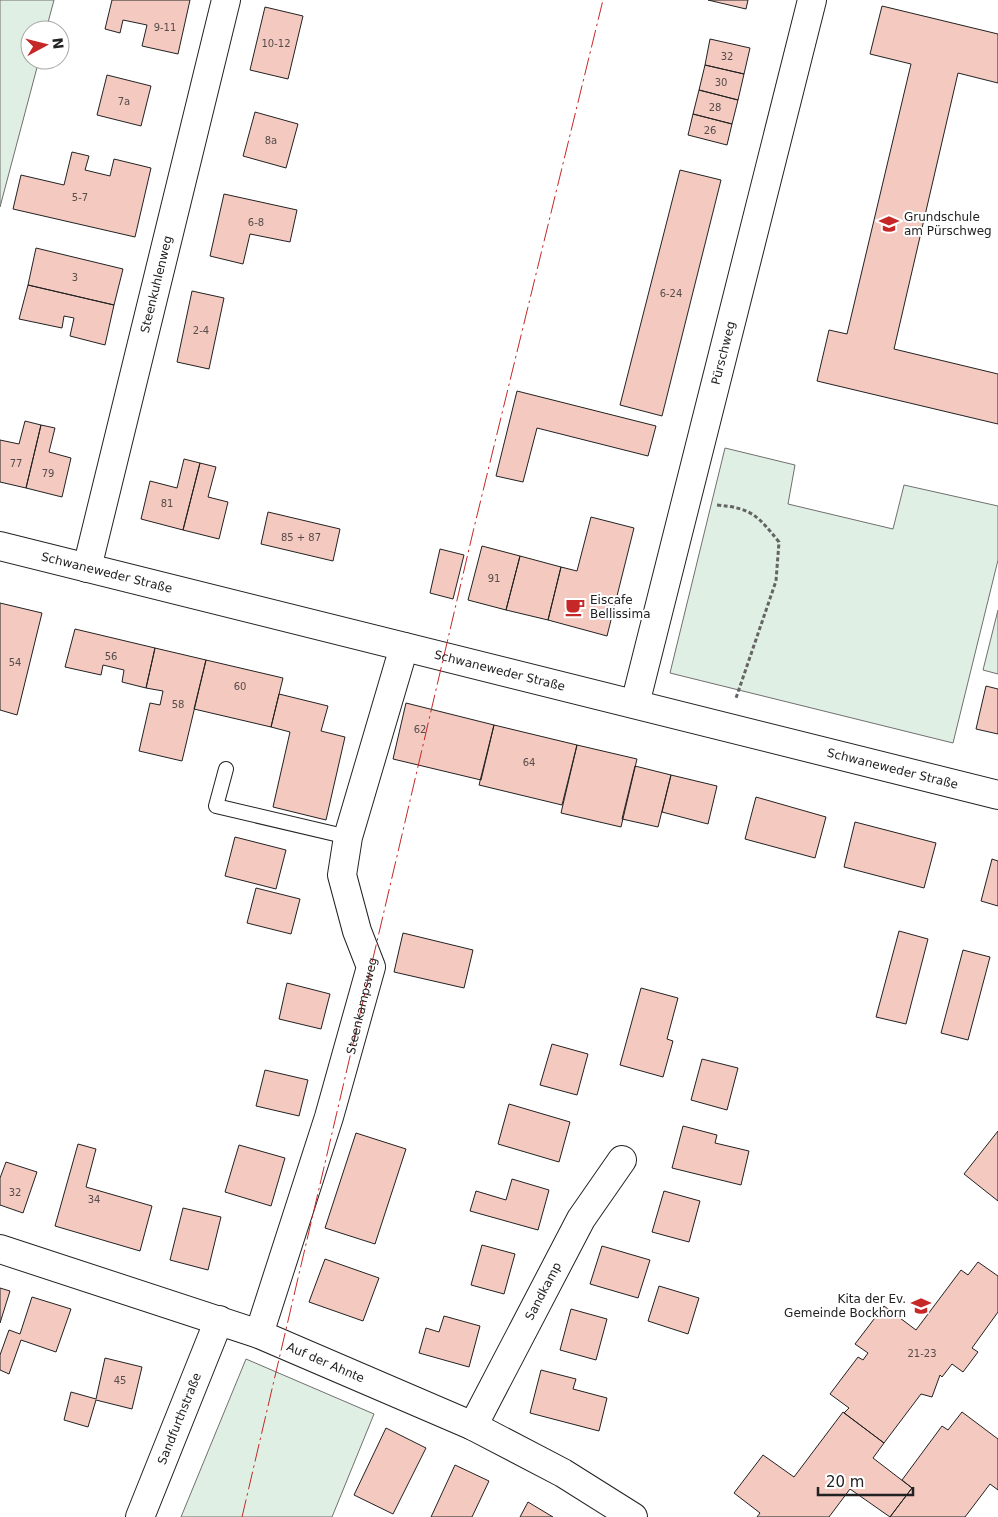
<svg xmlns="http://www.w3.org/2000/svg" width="998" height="1517" font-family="'DejaVu Sans',sans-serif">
<rect width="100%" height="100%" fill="#fff"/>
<path fill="#e0efe3" stroke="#6f6f6f" d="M0 0H54L46 30H30V60H39L0 207Z
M725 448 795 465 788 504 893 529 904 485 998 506V560L953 743 670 673Z
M998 610V674L983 670Z
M246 1359 374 1414 332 1517H181Z"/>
<path fill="#f3c9c0" stroke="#222" d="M112 0H190L178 54 142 46 147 25 123 20 120 33 105 29Z
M708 0H748L746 9Z
M882 6 998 34V83L958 73 894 349 998 374V424L817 381 829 330 847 334 911 64 870 54Z
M265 7 303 16 288 79 250 70Z
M710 39 750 48 744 74 705 65Z
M705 65 744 74 738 100 699 90Z
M107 75 151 86 141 126 97 115Z
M699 90 738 100 732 124 693 114Z
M255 112 298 124 286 168 243 156Z
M693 114 732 124 727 145 688 135Z
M72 152 89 156 85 170 110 176 114 159 151 168 135 237 13 209 21 175 64 185Z
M680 170 721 180 662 416 620 405Z
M224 194 297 210 290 242 250 234 243 264 210 256Z
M36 248 123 269 114 305 28 285Z
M28 285 114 305 105 345 70 336 74 318 64 316 62 328 19 319Z
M192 291 224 298 209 369 177 362Z
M517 391 656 426 648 456 537 428 523 482 496 476Z
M25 421 41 425 26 488 0 482V440L19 444Z
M41 425 55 428 49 452 71 458 62 497 26 488Z
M184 459 200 463 183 530 141 519 150 481 177 488Z
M200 463 216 467 208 497 228 502 219 539 183 530Z
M268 512 340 529 333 561 261 544Z
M591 517 634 528 607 636 548 620 561 567 577 571Z
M482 546 520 556 506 610 468 600Z
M440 549 464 555 453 599 430 593Z
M520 556 561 567 548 620 506 610Z
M0 603 42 613 17 715 0 710Z
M75 629 155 648 146 688 122 682 124 670 103 665 101 675 65 667Z
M155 648 206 660 182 761 139 751 150 703 160 705 163 691 146 688Z
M206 660 283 678 271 727 194 709Z
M986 686 998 689V734L976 729Z
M279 694 328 706 321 731 345 737 326 820 273 807 290 732 271 727Z
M406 703 494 725 481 780 393 759Z
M494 725 577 745 562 805 479 785Z
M577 745 637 759 621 827 561 813Z
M635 766 671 775 658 827 622 819Z
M671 775 717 786 708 824 662 812Z
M756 797 826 817 815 858 745 839Z
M855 822 936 843 924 888 844 867Z
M235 837 286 850 276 889 225 876Z
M992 859 998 861V906L981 901Z
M256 888 300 899 291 934 247 923Z
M899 931 928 939 906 1024 876 1017Z
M403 933 473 950 464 988 394 972Z
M963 950 990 957 968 1040 941 1033Z
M287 983 330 994 321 1029 279 1019Z
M641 988 678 998 667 1039 673 1041 663 1077 620 1065Z
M552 1044 588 1054 577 1095 540 1085Z
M702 1059 738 1068 727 1110 691 1100Z
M265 1070 308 1080 299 1116 256 1106Z
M509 1104 570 1122 559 1162 498 1144Z
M683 1126 717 1135 715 1143 749 1151 741 1185 672 1168Z
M998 1131V1201L964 1174Z
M356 1133 406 1149 375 1244 325 1228Z
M78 1144 96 1149 86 1187 152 1206 140 1251 55 1226Z
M239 1145 285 1158 271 1206 225 1192Z
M6 1162 37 1172 23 1213 0 1205V1178Z
M512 1179 549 1190 538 1230 470 1211 476 1191 506 1200Z
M664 1191 700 1201 689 1242 652 1232Z
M183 1208 221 1217 208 1270 170 1260Z
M482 1245 515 1254 504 1294 471 1285Z
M602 1246 650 1260 638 1298 590 1284Z
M325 1259 379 1278 363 1321 309 1302Z
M978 1262 998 1276V1312L972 1348 978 1352 963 1372 952 1364 942 1377 940 1375 932 1397 921 1394 884 1443 844 1413 849 1408 830 1394 858 1357 863 1360 868 1353 855 1344 884 1306 916 1330 961 1270 968 1275Z
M659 1286 699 1298 688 1334 648 1321Z
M0 1288 10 1291 0 1323Z
M32 1297 71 1309 56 1352 21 1340 9 1374 0 1370V1355L9 1330 20 1334Z
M571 1309 607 1319 596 1360 560 1350Z
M444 1316 480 1326 469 1367 419 1353 426 1328 439 1332Z
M105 1358 142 1367 132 1409 96 1400 88 1427 64 1420 71 1392 96 1399Z
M541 1370 576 1379 573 1389 607 1398 599 1431 530 1413Z
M843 1412 884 1443 873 1458 912 1488 890 1517 850 1489 829 1517H757L760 1513 734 1493 763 1455 794 1477Z
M962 1412 998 1439V1490L990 1484 965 1517H890L912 1488 902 1480 942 1426 948 1430Z
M386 1428 426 1448 393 1514 354 1495Z
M455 1465 489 1481 472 1517H431Z
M528 1502 553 1517H520Z"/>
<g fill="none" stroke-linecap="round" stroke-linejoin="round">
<defs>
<path id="service" d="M226 769 216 806 348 837"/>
<g id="minor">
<path id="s1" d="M87 568 226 0"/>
<path id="s2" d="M635 704 812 0"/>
<path id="s3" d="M0 1249 259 1334 473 1426 563 1473 633 1517"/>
<path d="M259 1334 329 1117 371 967 357 931 342 875 348 837 404 647"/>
<path id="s4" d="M473 1426 581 1219 622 1160"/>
<path id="s5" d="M140 1517 219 1320"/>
</g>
<g id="secondary">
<path id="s6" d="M0 546 998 795"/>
</g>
</defs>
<use href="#service" stroke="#222" stroke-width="16"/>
<use href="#minor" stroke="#222" stroke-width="30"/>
<use href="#secondary" stroke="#222" stroke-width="30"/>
<path stroke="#646464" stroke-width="3" stroke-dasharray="4 2.5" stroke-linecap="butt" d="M717 505C752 508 758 516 779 542L776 581 736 698"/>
<use href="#service" stroke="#fff" stroke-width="14"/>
<use href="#minor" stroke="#fff" stroke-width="28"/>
<use href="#secondary" stroke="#fff" stroke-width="28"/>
<path stroke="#c62828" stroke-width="1" stroke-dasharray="18 4 2.5 4" stroke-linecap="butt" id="s7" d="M242 1517 473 532 603 0"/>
</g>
<defs>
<symbol id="school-bare" viewBox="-9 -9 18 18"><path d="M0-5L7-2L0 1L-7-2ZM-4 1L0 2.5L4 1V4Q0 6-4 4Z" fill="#c62828" stroke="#fff" stroke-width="2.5" paint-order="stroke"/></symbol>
<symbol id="cafe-bare" viewBox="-9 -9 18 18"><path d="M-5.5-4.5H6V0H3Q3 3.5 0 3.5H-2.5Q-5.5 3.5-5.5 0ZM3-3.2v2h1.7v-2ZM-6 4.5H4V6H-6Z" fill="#c62828" stroke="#fff" stroke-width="2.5" paint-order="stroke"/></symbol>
</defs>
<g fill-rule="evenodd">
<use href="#school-bare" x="875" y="210" width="28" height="28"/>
<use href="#cafe-bare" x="561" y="593" width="28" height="28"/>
<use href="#school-bare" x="907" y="1292" width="28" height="28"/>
</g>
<g text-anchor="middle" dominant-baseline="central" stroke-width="4" stroke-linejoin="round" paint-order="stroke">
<g font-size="10" fill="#564c4a">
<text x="165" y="27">9-11</text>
<text x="276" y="43">10-12</text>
<text x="727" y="56">32</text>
<text x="721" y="82">30</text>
<text x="124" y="101">7a</text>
<text x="715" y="107">28</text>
<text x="710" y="130">26</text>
<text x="271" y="140">8a</text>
<text x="80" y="197">5-7</text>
<text x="256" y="222">6-8</text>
<text x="75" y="277">3</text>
<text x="671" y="293">6-24</text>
<text x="201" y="330">2-4</text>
<text x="16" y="463">77</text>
<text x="48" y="473">79</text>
<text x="167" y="503">81</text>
<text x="301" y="537">85 + 87</text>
<text x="494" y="578">91</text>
<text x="111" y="656">56</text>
<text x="15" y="662">54</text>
<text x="240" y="686">60</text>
<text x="178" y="704">58</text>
<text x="420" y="729">62</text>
<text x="529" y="762">64</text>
<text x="15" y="1192">32</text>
<text x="94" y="1199">34</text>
<text x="922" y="1353">21-23</text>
<text x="120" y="1380">45</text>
</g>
<g font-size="12" fill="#222" stroke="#fff" text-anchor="start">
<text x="904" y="217">Grundschule<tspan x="904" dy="14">am Pürschweg</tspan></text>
<text x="590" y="600">Eiscafe<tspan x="590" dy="14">Bellissima</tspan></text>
<text x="906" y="1299" text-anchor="end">Kita der Ev.<tspan x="906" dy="14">Gemeinde Bockhorn</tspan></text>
</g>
<g font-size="12" fill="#222" stroke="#fff">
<text stroke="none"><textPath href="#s1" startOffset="292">Steenkuhlenweg</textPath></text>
<text stroke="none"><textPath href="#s2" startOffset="362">Pürschweg</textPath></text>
<text stroke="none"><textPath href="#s6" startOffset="110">Schwaneweder Straße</textPath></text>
<text stroke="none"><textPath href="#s6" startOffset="515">Schwaneweder Straße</textPath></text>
<text stroke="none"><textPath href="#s6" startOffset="920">Schwaneweder Straße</textPath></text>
<text stroke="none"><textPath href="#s7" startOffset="525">Steenkampsweg</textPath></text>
<text stroke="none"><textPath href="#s4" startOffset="152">Sandkamp</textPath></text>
<text stroke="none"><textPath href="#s3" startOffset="345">Auf der Ahnte</textPath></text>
<text stroke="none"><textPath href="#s5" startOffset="106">Sandfurthstraße</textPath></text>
</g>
</g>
<g transform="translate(45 45) rotate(83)"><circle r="24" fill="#ffffff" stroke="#a7a7a7"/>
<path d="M0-4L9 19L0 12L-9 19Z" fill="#c62828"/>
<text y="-8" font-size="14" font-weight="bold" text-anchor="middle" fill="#222222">N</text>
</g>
<path d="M818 1487v8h95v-8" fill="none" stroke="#222222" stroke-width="2.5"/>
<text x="826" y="1487" font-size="15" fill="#222222" stroke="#ffffff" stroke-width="4" paint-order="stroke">20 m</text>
</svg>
